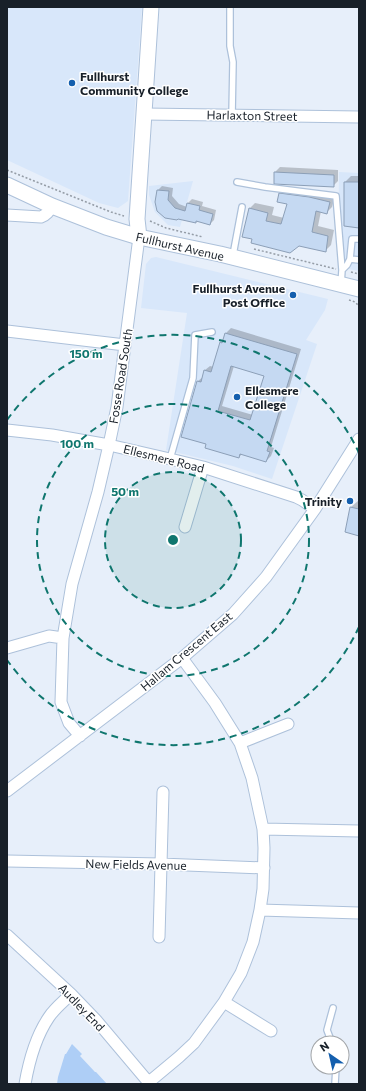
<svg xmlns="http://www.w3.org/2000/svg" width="366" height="1091" font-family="Commissioner,sans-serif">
<rect width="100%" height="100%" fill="#e7effa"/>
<path fill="#d8e7fa" d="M7 7H142L128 201 118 208 99 203 7 160Z
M339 172 359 173V271L338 267Z
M193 181 180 227 168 225 155 212 149 195V186Z
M156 257 328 299 325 310 306 340 317 344 272 479 233 466 166 450 187 313 141 308 146 264 151 258Z"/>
<path fill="#aecef6" d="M72 1044 82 1054 80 1056 95 1072H96L107 1084H57L58 1077 65 1054H66Z"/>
<path fill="#0003" fill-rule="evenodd" d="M280 167 338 170V181L333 186 275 172Z
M351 176H359V227L345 182Z
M162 186 173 188 172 196 179 204 187 207 188 203 192 199 203 202 202 206 216 210 214 220 210 224 197 221 195 222 178 218 158 190Z
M286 188 335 196 332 207 326 213 321 211 318 226 334 230 331 245 325 251 299 245 249 209 255 203 274 207 272 215 284 218 288 203 280 194Z
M231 328 301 349 271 447 274 448 271 456 266 461 242 454 239 457 207 444 182 436 198 381 204 376 205 370 210 366 214 367 221 343 224 340 226 333ZM234 366 265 375 253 415 222 406Z
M359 498V535L351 507 358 501Z"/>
<path fill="#c5d9f2" stroke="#8c9fb7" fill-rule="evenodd" d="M274 172 334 175V187L274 184Z
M344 182H359V228L344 226Z
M157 190 169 191 168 200 175 208 185 211 187 203 200 206 199 210 213 214 210 225 196 221V223L178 219 177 220 165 218 157 211 155 202Z
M279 193 309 197 330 202 327 214 316 211 312 232 328 236 326 252 299 246 290 253 251 243 252 239 242 237 249 208 268 213 266 221 281 224 287 204 277 202Z
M225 333 297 354 267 451 270 452 266 462 240 454 239 458 205 448 206 444 181 437 197 381 201 382 204 370 211 372 220 342 222 343ZM231 366 264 376 250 420 218 411Z
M350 507 359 509V536L345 532Z"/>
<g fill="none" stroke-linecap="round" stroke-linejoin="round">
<defs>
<path id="lane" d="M230 7V46L233 62 232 115
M237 182 265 187 336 196 342 270
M233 255 242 207
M350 259 359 260
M341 284 342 270 347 265 350 259 352 239H359
M170 459 193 378 195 335 212 332
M332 1043 327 1030 333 1008
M335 1084 336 1067"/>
<path id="street" d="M144 114 359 117
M7 215 41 217C47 215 49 211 52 206
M7 331 125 345
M7 430 52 435 109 445 170 459 203 467 296 497 302 500 315 509
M185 527 203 467
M7 648 49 636 63 638
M80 736 69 723 61 702 63 638 72 584 98 492 109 445 117 407 125 345 139 237
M240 743 288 724
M7 791 182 658 233 614 266 577 315 509 359 439
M263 829 359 831
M7 861 161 864 264 868
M260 910 359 913
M7 935 71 994 96 1020 150 1084
M159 937 163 792
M224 1002 271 1031
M149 1082 179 1057 194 1043 224 1002 241 973 253 942 260 910 263 889 264 848 263 829 252 778 240 743 215 703 182 658
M25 1084C29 1061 36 1036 49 1017 55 1008 63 1002 71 994"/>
<path id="secondary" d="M7 185 52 206 106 227 139 237 220 254 359 289
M139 237 137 219 151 7"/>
</defs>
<use href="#lane" stroke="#adc1da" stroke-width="8"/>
<use href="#street" stroke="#adc1da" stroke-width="13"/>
<use href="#secondary" stroke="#adc1da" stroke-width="17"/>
<path stroke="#959da7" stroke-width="1.5" stroke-dasharray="2 2" stroke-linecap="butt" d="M7 170 111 212 124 216
M150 221 166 228 203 237
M254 249 336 269
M351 272 359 274
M349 300 355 302 359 306"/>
<use href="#lane" stroke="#fff" stroke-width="5.5"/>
<use href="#street" stroke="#fff" stroke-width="11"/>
<use href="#secondary" stroke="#fff" stroke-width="15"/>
</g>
<circle cx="173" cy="540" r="68" fill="#0f766e" fill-opacity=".12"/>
<g fill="none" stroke="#0f766e" stroke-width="2" stroke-dasharray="7 5">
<circle cx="173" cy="540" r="68"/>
<circle cx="173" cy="540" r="136"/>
<path d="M359 627A205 205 0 0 1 7 660M7 420A205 205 0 0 1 359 453"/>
</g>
<g fill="#145fae" stroke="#fff" stroke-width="1.5">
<circle cx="72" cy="83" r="4"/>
<circle cx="293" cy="295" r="4"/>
<circle cx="237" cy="397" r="4"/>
<circle cx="350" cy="501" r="4"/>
</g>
<g text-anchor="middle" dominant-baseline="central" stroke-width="3" stroke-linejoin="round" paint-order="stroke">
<g font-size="12" font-weight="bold" fill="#182029" stroke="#fff" text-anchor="start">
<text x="80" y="76">Fullhurst<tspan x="80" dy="14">Community College</tspan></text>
<text x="285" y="288" text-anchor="end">Fullhurst Avenue<tspan x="285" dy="14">Post Office</tspan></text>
<text x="245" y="390">Ellesmere<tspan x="245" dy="14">College</tspan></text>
<text x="342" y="501" text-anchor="end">Trinity</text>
</g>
<g font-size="12" fill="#182029" stroke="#fff">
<text transform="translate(252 115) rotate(1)">Harlaxton Street</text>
<text transform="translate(180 246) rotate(13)">Fullhurst Avenue</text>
<text transform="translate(120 376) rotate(-81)">Fosse Road South</text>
<text transform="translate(164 458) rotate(14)">Ellesmere Road</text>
<text transform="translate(186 651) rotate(-40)">Hallam Crescent East</text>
<text transform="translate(136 864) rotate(1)">New Fields Avenue</text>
<text transform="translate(82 1007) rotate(46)">Audley End</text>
</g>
</g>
<circle cx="173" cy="540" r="6" fill="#0f766e" stroke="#fff" stroke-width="2"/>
<g font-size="12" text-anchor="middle" font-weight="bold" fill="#0f766e" stroke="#fff" stroke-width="3" stroke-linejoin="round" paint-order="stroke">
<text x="86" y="358">150 m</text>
<text x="77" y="448">100 m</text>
<text x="125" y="496">50 m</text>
</g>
<rect width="366" height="1091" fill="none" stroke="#182029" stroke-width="16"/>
<g transform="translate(330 1055) rotate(326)"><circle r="19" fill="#ffffff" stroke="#a3a6a9"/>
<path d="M0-3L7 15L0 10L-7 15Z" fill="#145fae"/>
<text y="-6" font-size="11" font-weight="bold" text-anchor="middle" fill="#182029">N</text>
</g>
</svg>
